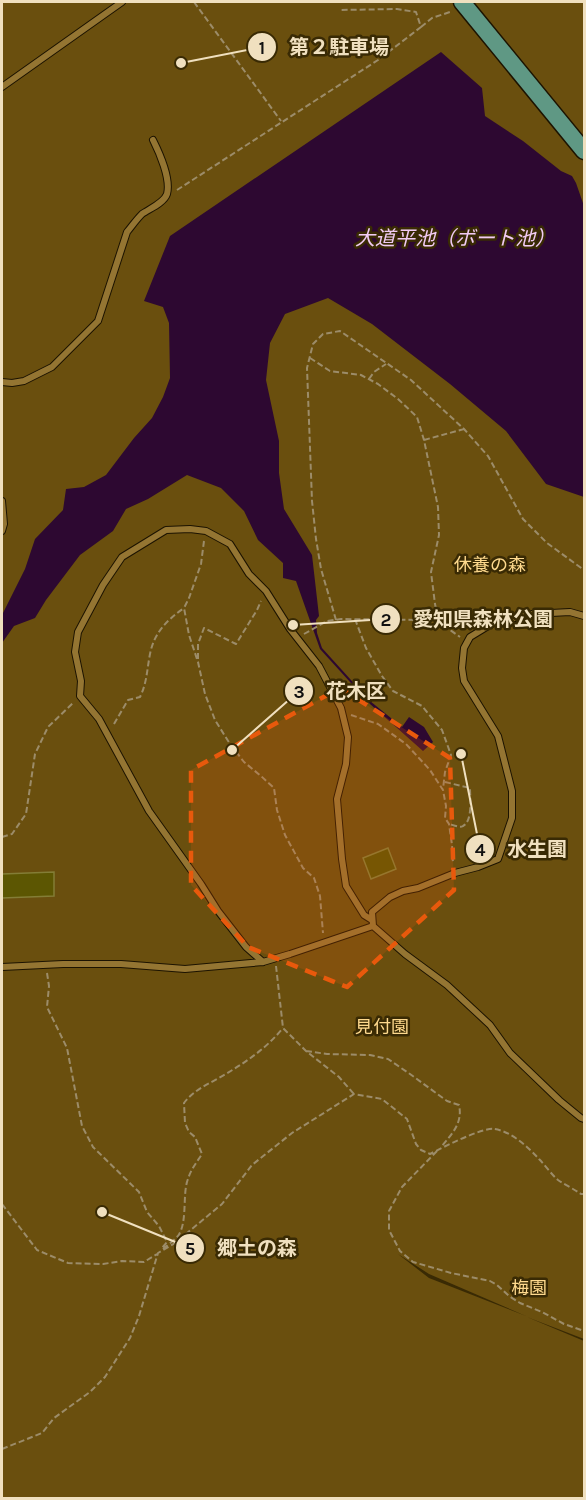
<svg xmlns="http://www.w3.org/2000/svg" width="586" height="1500" font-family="Karla,'Noto Sans JP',sans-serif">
<rect width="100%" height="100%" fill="#392a04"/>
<path fill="#6a4f0e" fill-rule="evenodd" d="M2 2H584V1339L527 1317 584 1341V1498H2ZM398 1254 429 1274 526 1316 429 1278Z"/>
<path fill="#2d0831" d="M441 52 482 88 485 116 523 141 561 171 572 176 576 183 584 206V497L546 484 506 431 450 384 372 324 328 298 285 314 270 343 266 380 279 441V473L284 509 312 555 319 616 316 620 317 633 322 648 370 701 402 727 409 717 424 727 433 742 423 751 370 704 320 649 296 581 283 578V563L258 540 244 511 221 488 187 475 148 499 126 509 113 531 80 555 46 600 35 618 14 626 2 643V615L25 569 35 539 63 510 66 489 84 487 106 475 134 438 152 418 163 397 170 378 169 323 163 307 144 301 170 236Z"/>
<path fill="#5c5602" stroke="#837d36" stroke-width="1.5" d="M388 848 396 869 371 879 363 858Z
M54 872V896L2 898V874Z"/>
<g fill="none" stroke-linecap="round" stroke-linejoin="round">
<defs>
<path id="service" d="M2 87 122 2
M2 382 12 383 24 381 52 367 98 321 127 232C132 226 136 220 142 214 149 209 164 203 167 194 171 179 159 152 153 140
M2 501 4 524 2 531
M584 616 570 612 532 614 493 623 470 637 464 648 462 668 464 681 498 736 512 791V818L498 859 478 867 455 873 418 888 403 891 390 897 372 912 373 926 405 954 447 985 490 1025 510 1053 559 1100 581 1118 584 1119
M263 962 246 947 218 911 201 884 149 811 99 719 80 696 81 681 75 652 78 632 103 585 122 557 166 530 190 529 206 531 230 544 249 574 266 591 290 629 319 666 341 708 348 737 346 764 337 799 342 859 346 886 364 915 372 920
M2 967 63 964H121L185 969 263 962 290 954 373 926"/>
<path id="primary" d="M462 2 584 151"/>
</defs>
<use href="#service" stroke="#1c1301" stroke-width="8"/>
<use href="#primary" stroke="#1c1301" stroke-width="19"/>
<path stroke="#9c8c69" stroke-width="2" stroke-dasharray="6 3" stroke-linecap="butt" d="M194 2 281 121
M421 27 432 18 450 12
M177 190 378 60 421 27 416 12 397 9 339 10
M310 358 330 371 361 375 378 384 398 399 417 417 424 440 438 507 439 535 431 572 435 604 439 622
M369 379 374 372 386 364
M424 440 464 429
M204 541 201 564 189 598 184 608 189 635 198 662 205 694 215 720 230 744 244 762 261 776 274 788 277 810 285 835 303 868 314 878 320 896 323 933
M355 619 366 648 382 676 393 691 422 706 442 730 451 755 445 772 443 789
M336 620 321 569 316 539 312 501 307 368 313 344 323 334 340 331 411 380 464 429 488 456 523 519 547 543 584 570
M304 634 327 621 341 619 421 620 439 622 460 637
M198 659V644L204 628 236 644 257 610 261 601
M351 715 378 724 406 744 430 770 443 790 446 806 445 818 449 824 452 845 453 864
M114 724 128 700 140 697C147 683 147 669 150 654 154 633 167 620 184 608
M445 782 470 788C470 797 473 821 463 826 460 828 453 825 449 824
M2 837 12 834 26 814 35 754 48 727 74 702
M276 966 283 1028 306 1051 339 1077 354 1094
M47 973 49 986 47 1007 67 1048 82 1126 93 1147 139 1192 147 1212 159 1226 167 1242 162 1248
M306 1051 327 1054 370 1055 388 1059 410 1074 447 1101 459 1105C463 1123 452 1134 441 1147
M437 1151 402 1187 389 1211V1230L400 1251 413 1262 451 1273 490 1281 497 1285 509 1296 520 1303 542 1312 564 1324 584 1331
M2 1204 37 1250 68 1263 103 1264 122 1261 144 1262 157 1254
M163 1249C168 1245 174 1240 178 1236 188 1222 182 1194 188 1179 191 1169 197 1162 202 1154L195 1137 189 1132 185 1123 184 1103C193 1091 206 1085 219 1078 243 1064 265 1050 283 1028
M2 1449 42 1433 54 1418 90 1392 105 1377 130 1338 139 1316 158 1253 175 1243 222 1204 252 1165 292 1133 354 1094 382 1099 407 1119 416 1144 421 1150 430 1154C441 1148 483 1127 494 1129 511 1131 528 1147 539 1159 545 1165 551 1174 558 1180 565 1185 574 1189 581 1194H584"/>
<use href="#service" stroke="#947532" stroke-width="6"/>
<use href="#primary" stroke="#5f9884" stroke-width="16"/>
</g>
<path fill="#e8590c" fill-opacity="0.2" stroke="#e8590c" stroke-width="4.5" stroke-dasharray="12 8" stroke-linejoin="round" d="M340 688 450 758 454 890 347 987 248 947 191 885V770Z"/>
<g text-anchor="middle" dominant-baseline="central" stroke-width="5" stroke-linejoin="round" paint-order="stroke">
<g font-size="18" fill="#fed98d" stroke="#392a04">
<text x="490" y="565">休養の森</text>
<text x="382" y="1027">見付園</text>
<text x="529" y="1288">梅園</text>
</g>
<g font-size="20" font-style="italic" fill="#f1cbf4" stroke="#392a04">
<text x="455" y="238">大道平池（ボート池）</text>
</g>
</g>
<path fill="none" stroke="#f0e0bf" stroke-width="2" d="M181 63L262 47M293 625L386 619M232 750L299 691M461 754L480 849M102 1212L190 1248"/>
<g fill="#f0e0bf" stroke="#392a04" stroke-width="2">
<circle cx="181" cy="63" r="6"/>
<circle cx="293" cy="625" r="6"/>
<circle cx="232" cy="750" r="6"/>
<circle cx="461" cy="754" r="6"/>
<circle cx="102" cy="1212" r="6"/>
<circle cx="262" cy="47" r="15"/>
<circle cx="386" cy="619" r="15"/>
<circle cx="299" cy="691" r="15"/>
<circle cx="480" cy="849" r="15"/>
<circle cx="190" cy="1248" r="15"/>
</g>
<g font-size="18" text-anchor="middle" font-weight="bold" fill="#111">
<text x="262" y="54">1</text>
<text x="386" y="626">2</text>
<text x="299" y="698">3</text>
<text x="480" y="856">4</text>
<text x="190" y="1255">5</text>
</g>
<g font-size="20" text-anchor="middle" font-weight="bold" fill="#f0e0bf" stroke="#392a04" stroke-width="5" stroke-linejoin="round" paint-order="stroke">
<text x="339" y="54">第２駐車場</text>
<text x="483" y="626">愛知県森林公園</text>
<text x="356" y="698">花木区</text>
<text x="537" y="856">水生園</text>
<text x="257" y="1255">郷土の森</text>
</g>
<rect width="586" height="1500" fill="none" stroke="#f0e0bf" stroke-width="6"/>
</svg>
